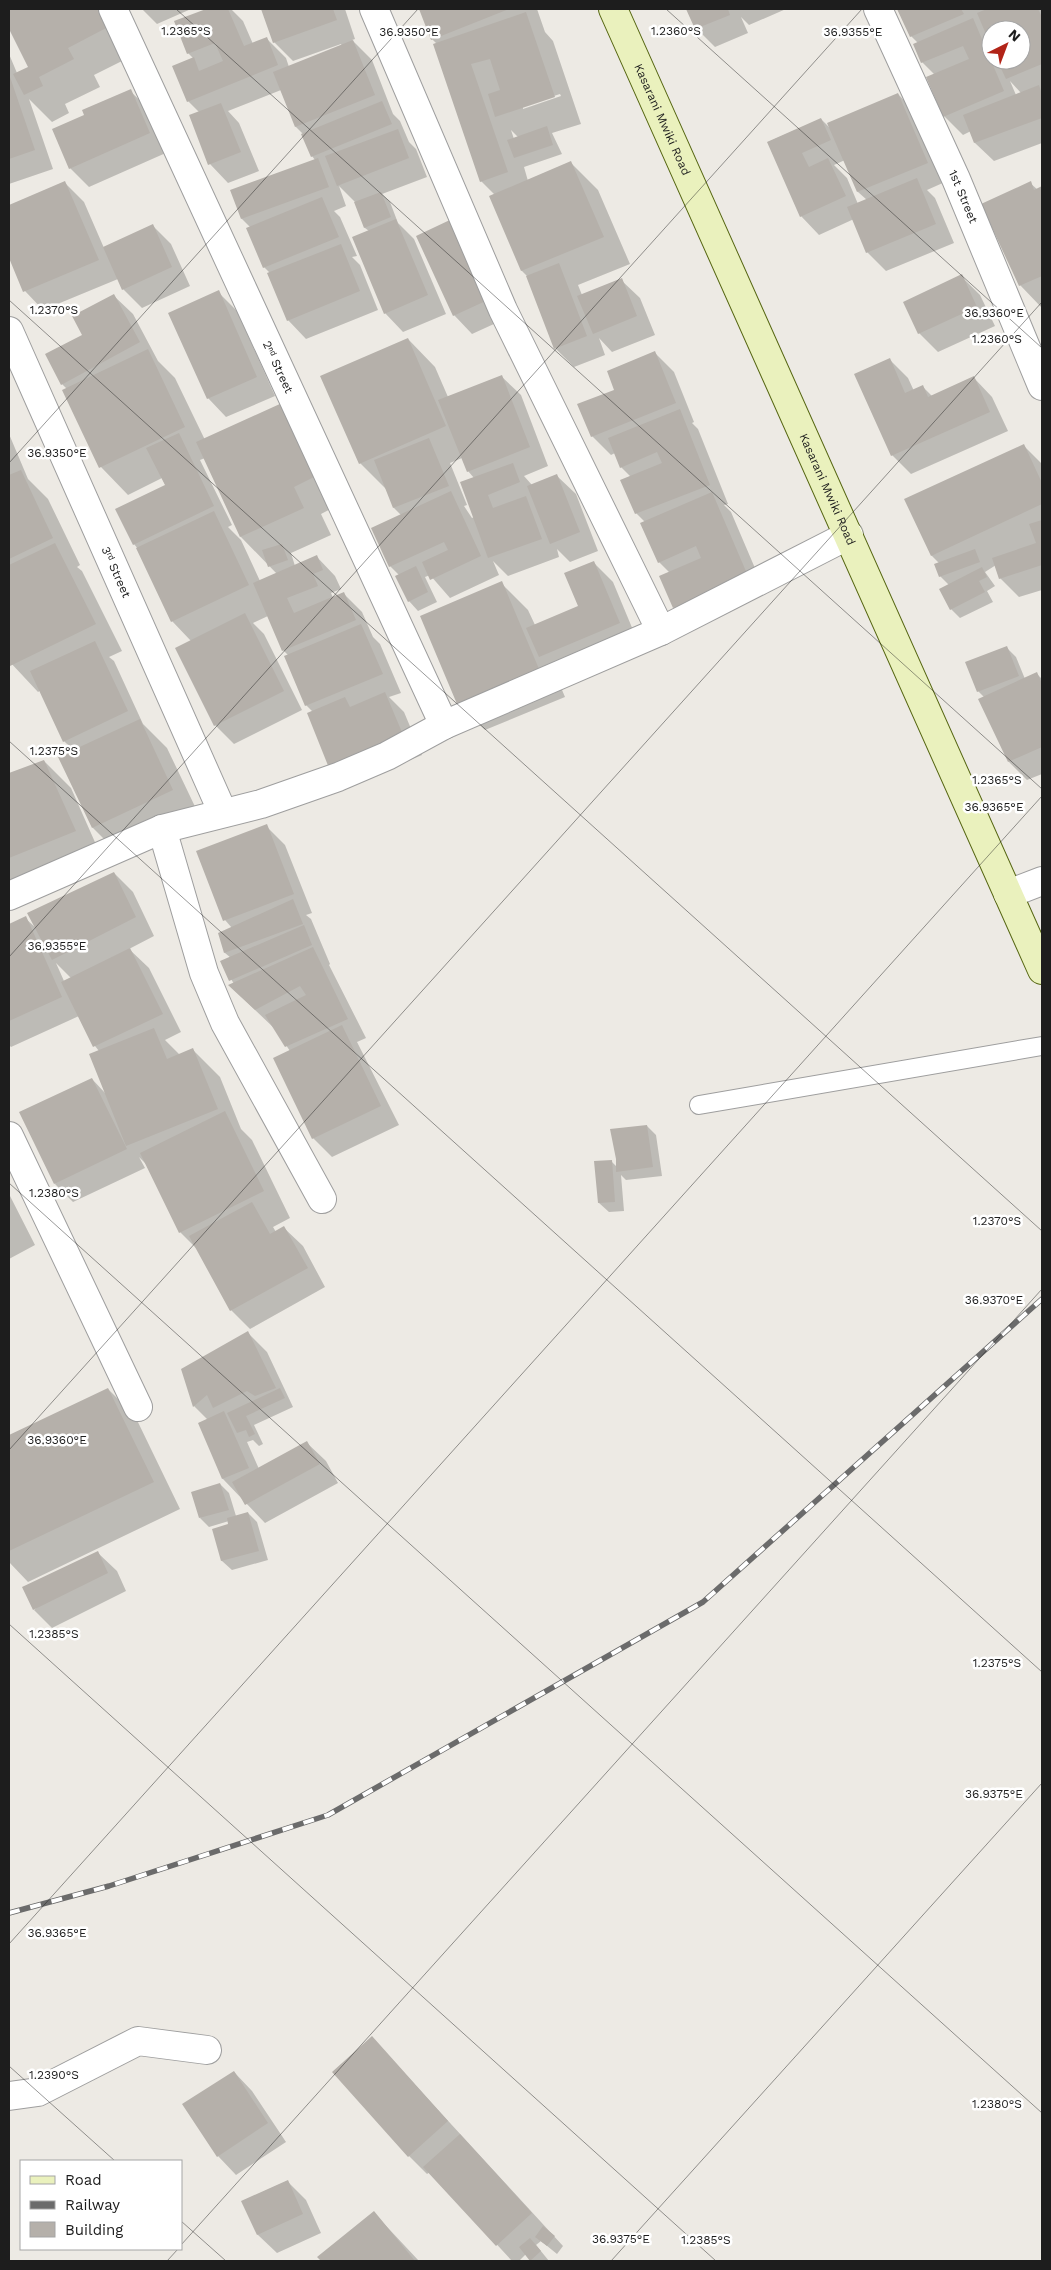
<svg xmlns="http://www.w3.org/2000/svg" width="1051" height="2270" font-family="'Work Sans',sans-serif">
<rect width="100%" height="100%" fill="#edeae4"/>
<path fill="#0003" fill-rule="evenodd" d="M9 9H111L134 55 94 75 100 87 65 104 69 113 52 122 29 99 53 169 9 184V54L17 73 29 68 9 26Z
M142 9H191L157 24Z
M209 9H231L243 21 253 44 267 39 286 58 289 67 342 46 341 44 293 61 274 42 262 9H345L355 39 352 40 372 60 393 114 400 121 409 142 416 149 427 177 382 194 390 202 398 223 414 239 446 314 403 332 385 313 369 231 365 228 356 203 339 186 346 206 334 211 340 217 357 256 352 257 360 265 378 310 306 339 288 320 270 273 264 267 250 227 242 219 232 191 315 160 312 156 304 135 296 127 281 90 228 111 239 123 259 171 228 183 210 164 199 112 188 101 193 58 188 53 176 22Z
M420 9H537L545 32 553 41 581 124 552 133 562 154 524 167 528 181 571 163 598 190 630 264 578 285 582 295 621 280 640 298 655 335 612 352 599 338 605 355 574 367 555 348 527 276 522 271 491 197 495 195 481 181 437 44 432 39ZM560 94 561 96 523 109V106ZM511 130 518 137 514 139Z
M688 9H786L749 25 741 17 748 33 715 47 696 28Z
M899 9H1042V143L994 161 975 143 971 131 963 135 944 116 934 74 922 62 918 43 911 36ZM991 30H1021V60H991ZM1010 81 1021 93 1016 95Z
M130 91 149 109 168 152 89 187 70 168 53 130 86 116Z
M898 94 916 113 945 182 927 190 935 198 954 243 886 271 867 252 854 219 819 235 801 216 768 142 821 119 832 130ZM845 160 858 192 867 200 858 204 847 178 834 165Z
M65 183 84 202 104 248 153 226 171 244 190 286 142 308 123 289 118 279 43 310 25 291 9 254V207Z
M1030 183 1038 190 1042 188V308L1020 285Z
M471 239 507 318 472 334 454 315Z
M961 276 980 295 995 326 938 352 919 333Z
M218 292 237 311 275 396 226 417 208 398Z
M114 296 133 314 158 361 175 378 205 440 282 405 342 503 321 514 331 535 291 553 295 566 317 557 335 576 341 589 331 593 333 598 343 593 362 612 373 637 380 644 401 693 389 697 404 712 422 755 349 786 313 712 306 705 288 655 283 650 268 616 253 623 264 634 302 710 234 744 215 725 191 641 172 621 138 549 134 544 166 486 162 478 128 495 101 467 64 391 67 389 62 384 84 335ZM205 458 241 537 277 574 260 581 241 540 228 527 232 525 200 460Z
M408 339 435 367 448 397 502 377 521 395 548 466 524 476 532 485 557 476 576 494 598 551 570 562 557 549 559 557 508 576 493 561 499 575 450 598 430 575 425 577 437 602 418 611 409 601 399 575 390 566 401 515 394 508 387 490 360 463ZM462 458 468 471 474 478V517L472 518 464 506 467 505 450 463Z
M655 353 674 372 694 422 692 423 698 429 728 504 724 505 731 512 766 594 692 626 674 608 670 573 659 562 645 522 636 513 631 477 621 467 615 453 611 455 592 436 616 390ZM753 572 681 606V603Z
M890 360 908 378 914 391 923 387 932 396 974 378 992 397 1008 431 911 474 892 455Z
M9 434 28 479 48 499 80 565 77 567 82 571 122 651 109 657 114 661 143 724 167 748 200 817 120 855 93 828 74 751 64 741 41 690 38 692 9 661Z
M1024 446 1042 464V590L1019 597 1000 578 996 565 985 572 995 586 987 591 993 602 960 618 951 609 949 585 940 576 939 563 932 556 906 500Z
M594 563 613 582 638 642 554 671 565 697 485 730 458 703 501 583 528 610 535 625 580 607Z
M1007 648 1016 657 1025 679 1036 673 1042 679V774L1027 780 1009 762 984 697 978 691Z
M44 761 71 788 102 858 9 892V775Z
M266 826 285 845 312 913 306 915 311 919 330 964 329 965 366 1038 357 1042 399 1125 332 1157 313 1138 290 1051 275 1029 230 986 234 984 221 962 231 958 225 953 220 933 232 928 225 920Z
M114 873 133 892 154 936 129 949 149 968 181 1032 165 1040 180 1055 193 1050 220 1077 241 1129 252 1140 290 1218 273 1227 276 1232 284 1228 303 1246 325 1287 250 1329 231 1310 198 1250 180 1232 147 1165 139 1157 145 1168 73 1202 55 1184 92 1079 106 1094 99 1051 95 1046 79 1016 11 1047 9 1045V925L25 918 37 929ZM56 963 71 978 64 981Z
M647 1126 656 1135 662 1176 626 1180 621 1175 624 1211 609 1212 599 1203 611 1161 617 1167Z
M9 1194 35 1245 9 1259Z
M248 1333 267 1352 293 1407 254 1425 263 1444 259 1446 253 1440 247 1442 259 1469 307 1443 326 1461 338 1483 265 1523 223 1479 199 1423 208 1420 194 1406 183 1370Z
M108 1389 135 1416 180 1509 28 1582 9 1562V1437Z
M220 1484 229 1493 236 1516 248 1513 257 1522 268 1560 232 1570 222 1561 214 1530 230 1525 229 1521 209 1527 200 1518Z
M98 1553 117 1571 126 1591 52 1628 34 1610Z
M372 2038 563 2246 557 2254 541 2241 536 2245 549 2261H532L526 2254 519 2261H512L430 2172 427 2174 409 2156Z
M234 2072 252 2091 286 2142 236 2175 218 2156Z
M287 2181 306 2200 321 2233 277 2253 258 2235 243 2201Z
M374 2213 419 2261H323L319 2257Z"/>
<path fill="#b5b0aa" d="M9 9H98L108 27 68 48 74 59 39 77 43 86 24 95 13 74 28 67 9 29Z
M206 9H228L244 46 267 37 278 65 187 102 172 66 194 57 199 71 223 61 215 43 187 54 174 21Z
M261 9H333L337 20 273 43Z
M419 9H509L431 40Z
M686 9H728L730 15 695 29Z
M897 9H961L964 14 910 37Z
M987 9H1038L1042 17V64L1006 79 997 60H1021V30H991V46L977 13Z
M526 12 555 97 495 117 488 94 500 90 490 59 471 64 508 172 480 182 433 44Z
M973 18 1004 91 943 117 926 77 969 59 963 46 921 63 913 44Z
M353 40 375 95 295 127 273 72Z
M9 74 35 150 9 159Z
M1039 85 1042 94V118L974 143 963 115Z
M131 89 150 133 69 169 52 129 84 115 82 110Z
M898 93 928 163 857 192 827 123Z
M382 101 392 124 311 157 301 134Z
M221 103 241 152 208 165 189 115Z
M821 118 831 140 802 153 809 167 828 158 846 196 800 217 767 142Z
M547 126 553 145 514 158 507 140Z
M398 129 409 158 337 186 325 156Z
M318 158 329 187 241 219 230 190Z
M571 161 604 237 521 271 489 196Z
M917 178 936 224 866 253 847 207Z
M65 181 99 260 23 292 9 258V205Z
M1031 181 1034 190 1042 186V276L1019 286 981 204Z
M381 192 391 217 364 228 354 202Z
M322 197 339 237 263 268 246 228Z
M396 219 428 295 384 314 352 237Z
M452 219 490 299 453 316 416 236Z
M153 224 172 267 122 290 103 247Z
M341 244 360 291 287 321 267 273Z
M559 263 587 336 554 349 526 276Z
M962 274 977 307 918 334 903 302Z
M622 278 637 316 593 334 577 296Z
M219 290 257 377 207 399 168 313Z
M114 294 140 342 61 385 45 354 82 335 72 316Z
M408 338 446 426 359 464 320 376Z
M148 349 185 427 99 468 62 390Z
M655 351 676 403 591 437 577 404 614 390 607 371Z
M890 358 905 393 923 385 928 397 974 376 990 412 891 456 854 374Z
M502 375 530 447 467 472 438 400Z
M282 403 316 476 294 487 304 508 240 537 196 442Z
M680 409 710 485 635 514 620 480 662 463 657 452 620 468 608 438Z
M179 433 214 506 133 545 115 509 165 485 146 448Z
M429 438 449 486 393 508 374 460Z
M1024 444 1042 483V504L931 556 904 499Z
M513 463 520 482 488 495 493 508 526 496 542 539 488 558 460 482Z
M21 470 53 538 9 559V475Z
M557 474 580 532 550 544 527 486Z
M451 491 481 556 430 580 422 562 448 550 444 542 389 567 371 528Z
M712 492 748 576 673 608 659 576 701 558 696 546 658 563 640 523Z
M214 511 249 585 171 622 136 548Z
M1042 520V565L999 579 992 558 1036 543 1029 524Z
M55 543 96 624 10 666 9 565Z
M282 544 288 560 268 567 262 550Z
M975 549 980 562 939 577 934 564Z
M317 555 323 570 313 574 318 586 287 598 294 613 344 592 356 620 282 651 253 583Z
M594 561 620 623 539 657 526 628 578 606 564 573Z
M416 566 428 592 408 602 395 576Z
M982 567 987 577 979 581 985 592 950 610 939 589Z
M502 581 539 669 457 704 420 616Z
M245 613 284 691 214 726 175 648Z
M361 624 383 674 305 706 284 656Z
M95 641 128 711 63 742 30 671Z
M1007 646 1019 676 977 692 965 662Z
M1037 672 1042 684V747L1008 762 978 699Z
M385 692 404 737 329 768 307 713 345 697 350 707Z
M140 719 173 790 92 828 58 757Z
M44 760 76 831 9 858V773Z
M267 824 294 894 223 921 196 851Z
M114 872 136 917 52 960 27 913Z
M293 899 303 924 224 953 218 933Z
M26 916 62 997 9 1021V924Z
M304 925 312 945 229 981 220 961Z
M313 947 348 1019 285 1047 265 1015 306 995 300 986 255 1010 228 985Z
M130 948 163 1014 93 1047 61 982Z
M342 1025 381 1106 312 1139 273 1058Z
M154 1028 167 1059 193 1048 218 1109 126 1146 89 1054Z
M92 1078 127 1149 54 1184 19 1112Z
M225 1111 264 1191 179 1233 140 1153Z
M647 1125 653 1167 616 1172V1159L610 1129Z
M612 1160 615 1202 598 1203 594 1161Z
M252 1202 270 1234 284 1226 308 1268 230 1311 189 1236Z
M248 1331 276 1388 255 1396 247 1391 213 1408 207 1395 193 1407 181 1369Z
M108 1388 154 1482 9 1551V1435Z
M280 1388 285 1398 246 1416 255 1434 249 1437 246 1430 237 1433 227 1413Z
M224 1411 249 1468 222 1479 198 1423Z
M307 1441 320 1464 245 1505 232 1482Z
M220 1483 229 1510 199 1518 191 1492Z
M248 1512 259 1551 221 1561 212 1529 228 1524 227 1518Z
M98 1551 108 1573 33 1610 22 1587Z
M372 2036 448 2121 408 2157 332 2072Z
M234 2071 268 2123 217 2157 182 2104Z
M460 2134 532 2213 496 2246 423 2167Z
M288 2180 303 2214 257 2235 241 2201Z
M374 2211 415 2261H321L317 2257Z
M543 2226 555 2236 547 2246 535 2237Z
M530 2238 541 2251 530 2261 519 2247Z"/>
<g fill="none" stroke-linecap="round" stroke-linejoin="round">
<defs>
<path id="service" d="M699 1105 1042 1046"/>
<g id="minor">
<path d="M113 9 444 725"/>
<path d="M374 9 503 310 661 631"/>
<path id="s1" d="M878 9 956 179 1042 386"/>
<path d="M9 331 223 813"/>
<path d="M162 829 204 973 225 1023 322 1199"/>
<path d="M1008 894 1042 881"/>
<path d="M9 896 162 829 261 804 338 777 387 756 444 725 661 631 849 535"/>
<path d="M9 1136 138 1407"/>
<path d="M9 2096 38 2092 138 2041 207 2050"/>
</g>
<g id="secondary">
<path id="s2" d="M613 9 1042 970"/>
</g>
</defs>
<use href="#service" stroke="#9e9e9e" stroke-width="20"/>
<use href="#minor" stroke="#9e9e9e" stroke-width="30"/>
<use href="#secondary" stroke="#566612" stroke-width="30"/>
<use href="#service" stroke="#fff" stroke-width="18"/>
<use href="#minor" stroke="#fff" stroke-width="28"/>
<use href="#secondary" stroke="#eaf1bd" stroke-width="28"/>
<defs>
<path id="rail" d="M9 1913 109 1886 328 1815 703 1602 1042 1299"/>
</defs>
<use href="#rail" stroke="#6b6b6b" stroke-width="5.5"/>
<use href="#rail" stroke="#fff" stroke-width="4" stroke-dasharray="11" stroke-linecap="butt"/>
</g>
<path fill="none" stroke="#1d1d1d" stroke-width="1" stroke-opacity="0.45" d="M176 9 1042 789M666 9 1042 348M9 300 1042 1231M9 463 418 9M9 741 1042 1672M9 957 862 9M9 1183 1042 2113M9 1450 1042 302M9 1624 716 2261M9 1944 1042 796M9 2066 115 2161M181 2221 226 2261M181 2245 1042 1289M167 2261 178 2249M611 2261 1042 1783"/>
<g text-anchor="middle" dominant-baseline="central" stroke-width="5" stroke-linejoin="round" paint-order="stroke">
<g font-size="12" fill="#1d1d1d" stroke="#fff">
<text stroke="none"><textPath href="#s2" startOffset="121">Kasarani Mwiki Road</textPath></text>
<text stroke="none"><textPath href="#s1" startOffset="206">1st Street</textPath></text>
<text transform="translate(278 367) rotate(65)">2ⁿᵈ Street</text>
<text stroke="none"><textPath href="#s2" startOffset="526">Kasarani Mwiki Road</textPath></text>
<text transform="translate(116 572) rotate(66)">3ʳᵈ Street</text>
</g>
</g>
<g font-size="12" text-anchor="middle" fill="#1d1d1d" stroke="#fff" stroke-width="5" stroke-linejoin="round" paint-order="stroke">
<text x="186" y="35">1.2365°S</text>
<text x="676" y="35">1.2360°S</text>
<text x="409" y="36">36.9350°E</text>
<text x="853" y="36">36.9355°E</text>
<text x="54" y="314">1.2370°S</text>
<text x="994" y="317">36.9360°E</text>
<text x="997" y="343">1.2360°S</text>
<text x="57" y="457">36.9350°E</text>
<text x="54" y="755">1.2375°S</text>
<text x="997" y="784">1.2365°S</text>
<text x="994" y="811">36.9365°E</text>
<text x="57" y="950">36.9355°E</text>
<text x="54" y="1197">1.2380°S</text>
<text x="997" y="1225">1.2370°S</text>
<text x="994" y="1304">36.9370°E</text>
<text x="57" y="1444">36.9360°E</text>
<text x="54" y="1638">1.2385°S</text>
<text x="997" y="1667">1.2375°S</text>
<text x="994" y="1798">36.9375°E</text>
<text x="57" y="1937">36.9365°E</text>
<text x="54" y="2079">1.2390°S</text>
<text x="997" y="2108">1.2380°S</text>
<text x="621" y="2243">36.9375°E</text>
<text x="706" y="2244">1.2385°S</text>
</g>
<rect width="1051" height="2270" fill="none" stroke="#1d1d1d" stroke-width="20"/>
<rect x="20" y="2160" width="162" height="90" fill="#ffffff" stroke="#a5a5a5"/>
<rect x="30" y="2176" width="25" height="8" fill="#eaf1bd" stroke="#a5a5a5"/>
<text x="65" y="2185" font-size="15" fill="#1d1d1d">Road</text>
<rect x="30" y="2201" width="25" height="8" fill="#6b6b6b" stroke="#a5a5a5"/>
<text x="65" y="2210" font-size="15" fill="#1d1d1d">Railway</text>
<rect x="30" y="2222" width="25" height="15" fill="#b5b0aa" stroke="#a5a5a5"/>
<text x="65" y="2235" font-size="15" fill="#1d1d1d">Building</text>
<g transform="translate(1006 45) rotate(42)"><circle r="24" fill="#ffffff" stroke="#a5a5a5"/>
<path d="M0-4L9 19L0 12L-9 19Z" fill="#b22418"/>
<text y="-8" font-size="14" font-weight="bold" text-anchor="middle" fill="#1d1d1d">N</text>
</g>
</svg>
